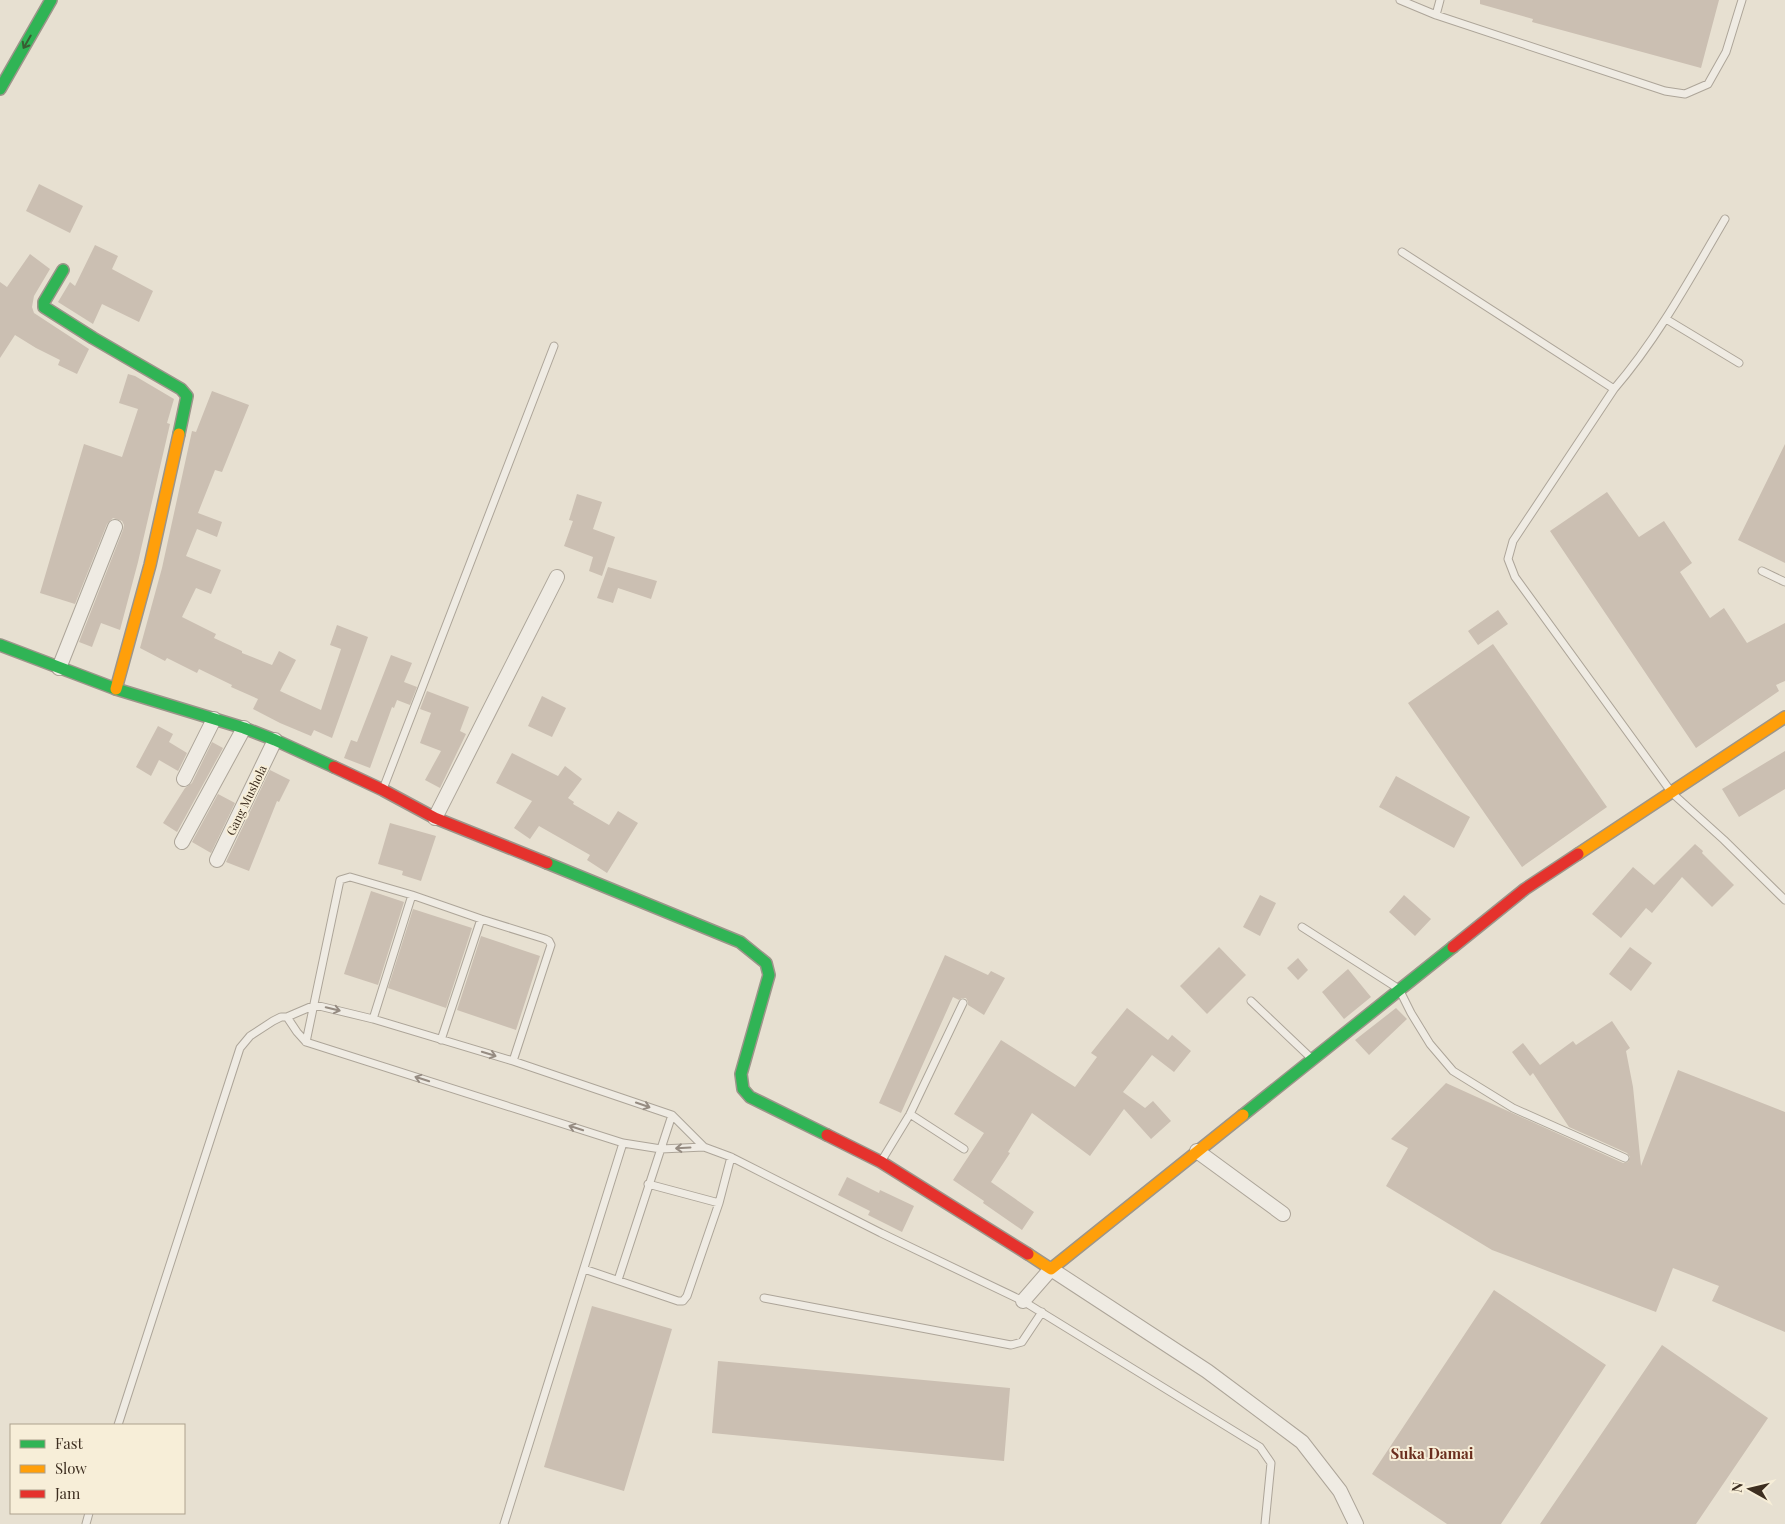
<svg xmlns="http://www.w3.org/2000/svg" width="1785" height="1524" font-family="'Playfair Display',serif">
<rect width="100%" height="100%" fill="#e7e0d1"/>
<path fill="#cbbfb2" d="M1480 0H1719L1701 68 1532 22 1533 19 1480 4Z
M39 184 83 206 70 233 26 211Z
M95 245 118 256 112 269 153 291 139 322 102 304 93 324 58 302 70 282 75 286Z
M30 254 50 269 34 296 32 307 34 313 89 349 77 374 58 365 60 360 36 348 15 335 0 358V282L7 287Z
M128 374 135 376 174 399 167 423 170 424 138 562 120 630 101 623 92 647 79 642 123 530 124 525 122 521 113 518 107 524 75 604 40 593 84 444 122 457 138 409 119 403Z
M212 391 249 405 222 472 215 470 198 513 222 522 217 537 197 529 186 556 221 570 211 594 196 588 182 617 216 634 214 638 242 651V653L272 665 279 651 296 660 280 691 321 710 341 649 330 645 337 625 368 637 332 738 314 730 311 736 280 723 253 709 258 699 231 687 232 685 199 669 197 673 167 658 165 661 140 648 162 568 192 431 196 432Z
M1785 444V563L1738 540Z
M1607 492 1639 537 1664 521 1692 563 1680 572 1710 618 1724 608 1747 643 1785 623V681L1776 685 1779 691 1696 748 1550 531Z
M577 494 602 502 593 529 615 537 602 576 589 571 593 557 564 546 573 521 569 520Z
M608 567 657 581 651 599 618 588 613 603 597 598Z
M1498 610 1508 624 1478 645 1468 631Z
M1493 644 1607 807 1522 867 1408 703Z
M391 655 412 663 404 682 417 687 410 705 397 700 394 708 392 707 370 768 344 758 351 740 357 742Z
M427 691 469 707 460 731 466 734 440 788 425 780 441 751 420 743 431 713 420 709Z
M542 696 566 708 552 737 528 726Z
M158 726 173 734 169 742 187 753 178 771 159 760 151 776 136 767Z
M212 742 223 748 177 832 163 823 185 788 192 783Z
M1785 751V789L1739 817 1722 789Z
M512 753 558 776 565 766 582 779 568 798 574 802 573 804 609 825 618 811 638 823 607 873 587 860 590 855 539 826 530 839 514 828 532 801 496 783Z
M270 770 290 780 279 802 277 801 249 871 226 862Z
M1396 776 1470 817 1454 848 1379 807Z
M218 794 235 803 211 853 192 842Z
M390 823 436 836 421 881 402 875 403 871 378 864Z
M1695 844 1703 851 1702 853 1734 885 1712 907 1682 877 1652 913 1646 908 1621 938 1592 914 1633 867 1654 885Z
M371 891 404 902 378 985 344 974Z
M1260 895 1276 903 1260 936 1243 927Z
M1404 895 1431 919 1415 936 1389 912Z
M413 909 472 928 446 1008 388 988Z
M481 936 540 956 516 1030 457 1010Z
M1219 947 1246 975 1207 1014 1180 986Z
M1630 947 1652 963 1631 991 1609 974Z
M945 955 988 975 991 971 1005 978 984 1015 968 1005V1002L966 998H962L959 1000 953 997 901 1113 879 1103Z
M1298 958 1308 970 1298 980 1287 968Z
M1348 969 1371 997 1344 1019 1322 992Z
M1127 1008 1168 1040 1172 1035 1191 1051 1174 1072 1152 1055 1123 1092 1145 1108 1153 1101 1171 1121 1151 1139 1124 1109 1090 1156 1032 1113 1008 1152 1010 1153 991 1182 1034 1212 1022 1230 983 1203 984 1201 953 1180 984 1133 954 1114 1001 1040 1075 1087 1097 1057 1091 1053Z
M1396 1008 1407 1019 1369 1055 1355 1040Z
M1612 1021 1630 1048 1626 1051 1633 1087 1641 1166 1678 1070 1785 1112V1332L1712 1301 1719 1286 1673 1268 1656 1312 1492 1250 1386 1186 1408 1148 1391 1139 1446 1083 1623 1163 1628 1162 1630 1157 1627 1153 1569 1127 1533 1073 1530 1076 1512 1052 1523 1043 1540 1065 1573 1041 1576 1045Z
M847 1177 879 1193 880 1190 914 1206 902 1232 868 1215 870 1211 838 1195Z
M1494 1290 1606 1365 1501 1524H1447L1372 1474Z
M592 1306 672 1329 624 1491 544 1467Z
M1662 1345 1768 1418 1696 1524H1540Z
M718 1361 1010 1388 1004 1461 712 1433Z"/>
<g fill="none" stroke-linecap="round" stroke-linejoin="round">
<defs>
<path id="lane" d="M1400 0 1436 15 1665 91 1685 94 1708 84 1726 52 1742 0
M1436 15 1440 0
M1402 252 1614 389 1513 541 1508 559 1515 577 1672 793 1724 840 1785 900
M1666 319 1739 363
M1614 389C1658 338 1691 277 1725 219
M1762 571 1785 582
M383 789 554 346
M1302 927 1399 989 1411 1013 1430 1044 1453 1071 1513 1108 1625 1158
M1251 1001 1311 1058
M287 1017 297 1032 306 1042 623 1143 661 1149 704 1147
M373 1019 412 895
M441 1040 481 919
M306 1042 340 880 350 877 412 895 481 919 545 939 549 941 551 945 513 1061
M910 1114 964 1149
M882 1160 910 1114 963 1003
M648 1184 719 1203
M584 1269 678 1301H683L687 1296 719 1203 731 1157
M618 1280 672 1115
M764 1298 1011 1345 1022 1342 1042 1312
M118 1425 240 1048 250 1036 273 1021 281 1017H287L315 1005 373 1019 513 1061 672 1115 704 1147 731 1157 881 1233 1023 1301 1260 1447 1271 1463 1265 1524
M86 1524 89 1513
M504 1524 623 1143"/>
<path id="street" d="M59 668 115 527
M184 779 214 719
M435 818 557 577
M182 842 244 728
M217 860 275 740
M1197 1151 1283 1214
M1023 1301 1051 1269 1207 1371 1302 1442 1340 1491 1356 1524"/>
<path id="fast" d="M0 89 51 0
M63 270 44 302V307L93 338 181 389 187 396 179 434
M0 645 116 689 244 728 275 740 334 767
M547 863 740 942 766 963 769 975 741 1074 743 1089 750 1097 827 1135
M1243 1115 1453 947"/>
<path id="slow" d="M116 689 150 565 179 434
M1578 854 1785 717
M1028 1254 1051 1269 1243 1115"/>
<path id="jam" d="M334 767 383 790 435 818 547 863
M1453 947 1525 889 1578 854
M827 1135 881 1162 1028 1254"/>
</defs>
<use href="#lane" stroke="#ada599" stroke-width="9"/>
<use href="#street" stroke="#ada599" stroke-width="16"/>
<use href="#fast" stroke="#9c958a" stroke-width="14"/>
<use href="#slow" stroke="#9c958a" stroke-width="14"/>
<use href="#jam" stroke="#9c958a" stroke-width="14"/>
<use href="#lane" stroke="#efebe3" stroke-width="7"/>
<use href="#street" stroke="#efebe3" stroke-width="14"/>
<use href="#fast" stroke="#30b455" stroke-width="11"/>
<use href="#slow" stroke="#ff9f0a" stroke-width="11"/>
<use href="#jam" stroke="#e5322d" stroke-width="11"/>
</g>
<defs><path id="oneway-shaft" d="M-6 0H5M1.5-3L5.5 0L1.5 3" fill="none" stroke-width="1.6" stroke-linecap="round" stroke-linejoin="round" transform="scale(1.25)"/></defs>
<use stroke="#385d33" href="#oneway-shaft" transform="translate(27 42) rotate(120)"/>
<g stroke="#968c82">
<use href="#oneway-shaft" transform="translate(333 1009) rotate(14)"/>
<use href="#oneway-shaft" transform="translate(489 1054) rotate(17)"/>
<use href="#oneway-shaft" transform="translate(422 1079) rotate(-162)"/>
<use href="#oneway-shaft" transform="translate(643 1105) rotate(19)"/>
<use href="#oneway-shaft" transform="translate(576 1128) rotate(-162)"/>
<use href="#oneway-shaft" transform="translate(683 1148) rotate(177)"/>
</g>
<g text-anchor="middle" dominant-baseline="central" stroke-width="4" stroke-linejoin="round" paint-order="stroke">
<g font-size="12" fill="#3d2e20" stroke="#f7eed8">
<text transform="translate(246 800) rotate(-64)">Gang Mushola</text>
</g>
<g font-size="15" font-weight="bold" fill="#6b2e1e" stroke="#f7eed8">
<text x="1432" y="1453">Suka Damai</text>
</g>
</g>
<rect x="10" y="1424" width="175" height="90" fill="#f7eed8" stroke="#ada18e"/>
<rect x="20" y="1440" width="25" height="8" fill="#30b455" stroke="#ada18e"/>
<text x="55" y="1449" font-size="15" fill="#3d2e20">Fast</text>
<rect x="20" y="1465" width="25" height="8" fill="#ff9f0a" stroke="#ada18e"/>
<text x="55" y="1474" font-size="15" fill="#3d2e20">Slow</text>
<rect x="20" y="1490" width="25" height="8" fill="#e5322d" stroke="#ada18e"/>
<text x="55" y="1499" font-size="15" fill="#3d2e20">Jam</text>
<g transform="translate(1750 1489) rotate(278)" stroke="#f7eed8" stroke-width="4" paint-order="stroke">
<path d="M0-4L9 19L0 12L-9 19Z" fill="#3d2e20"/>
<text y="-8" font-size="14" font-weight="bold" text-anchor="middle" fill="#3d2e20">N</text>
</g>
</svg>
